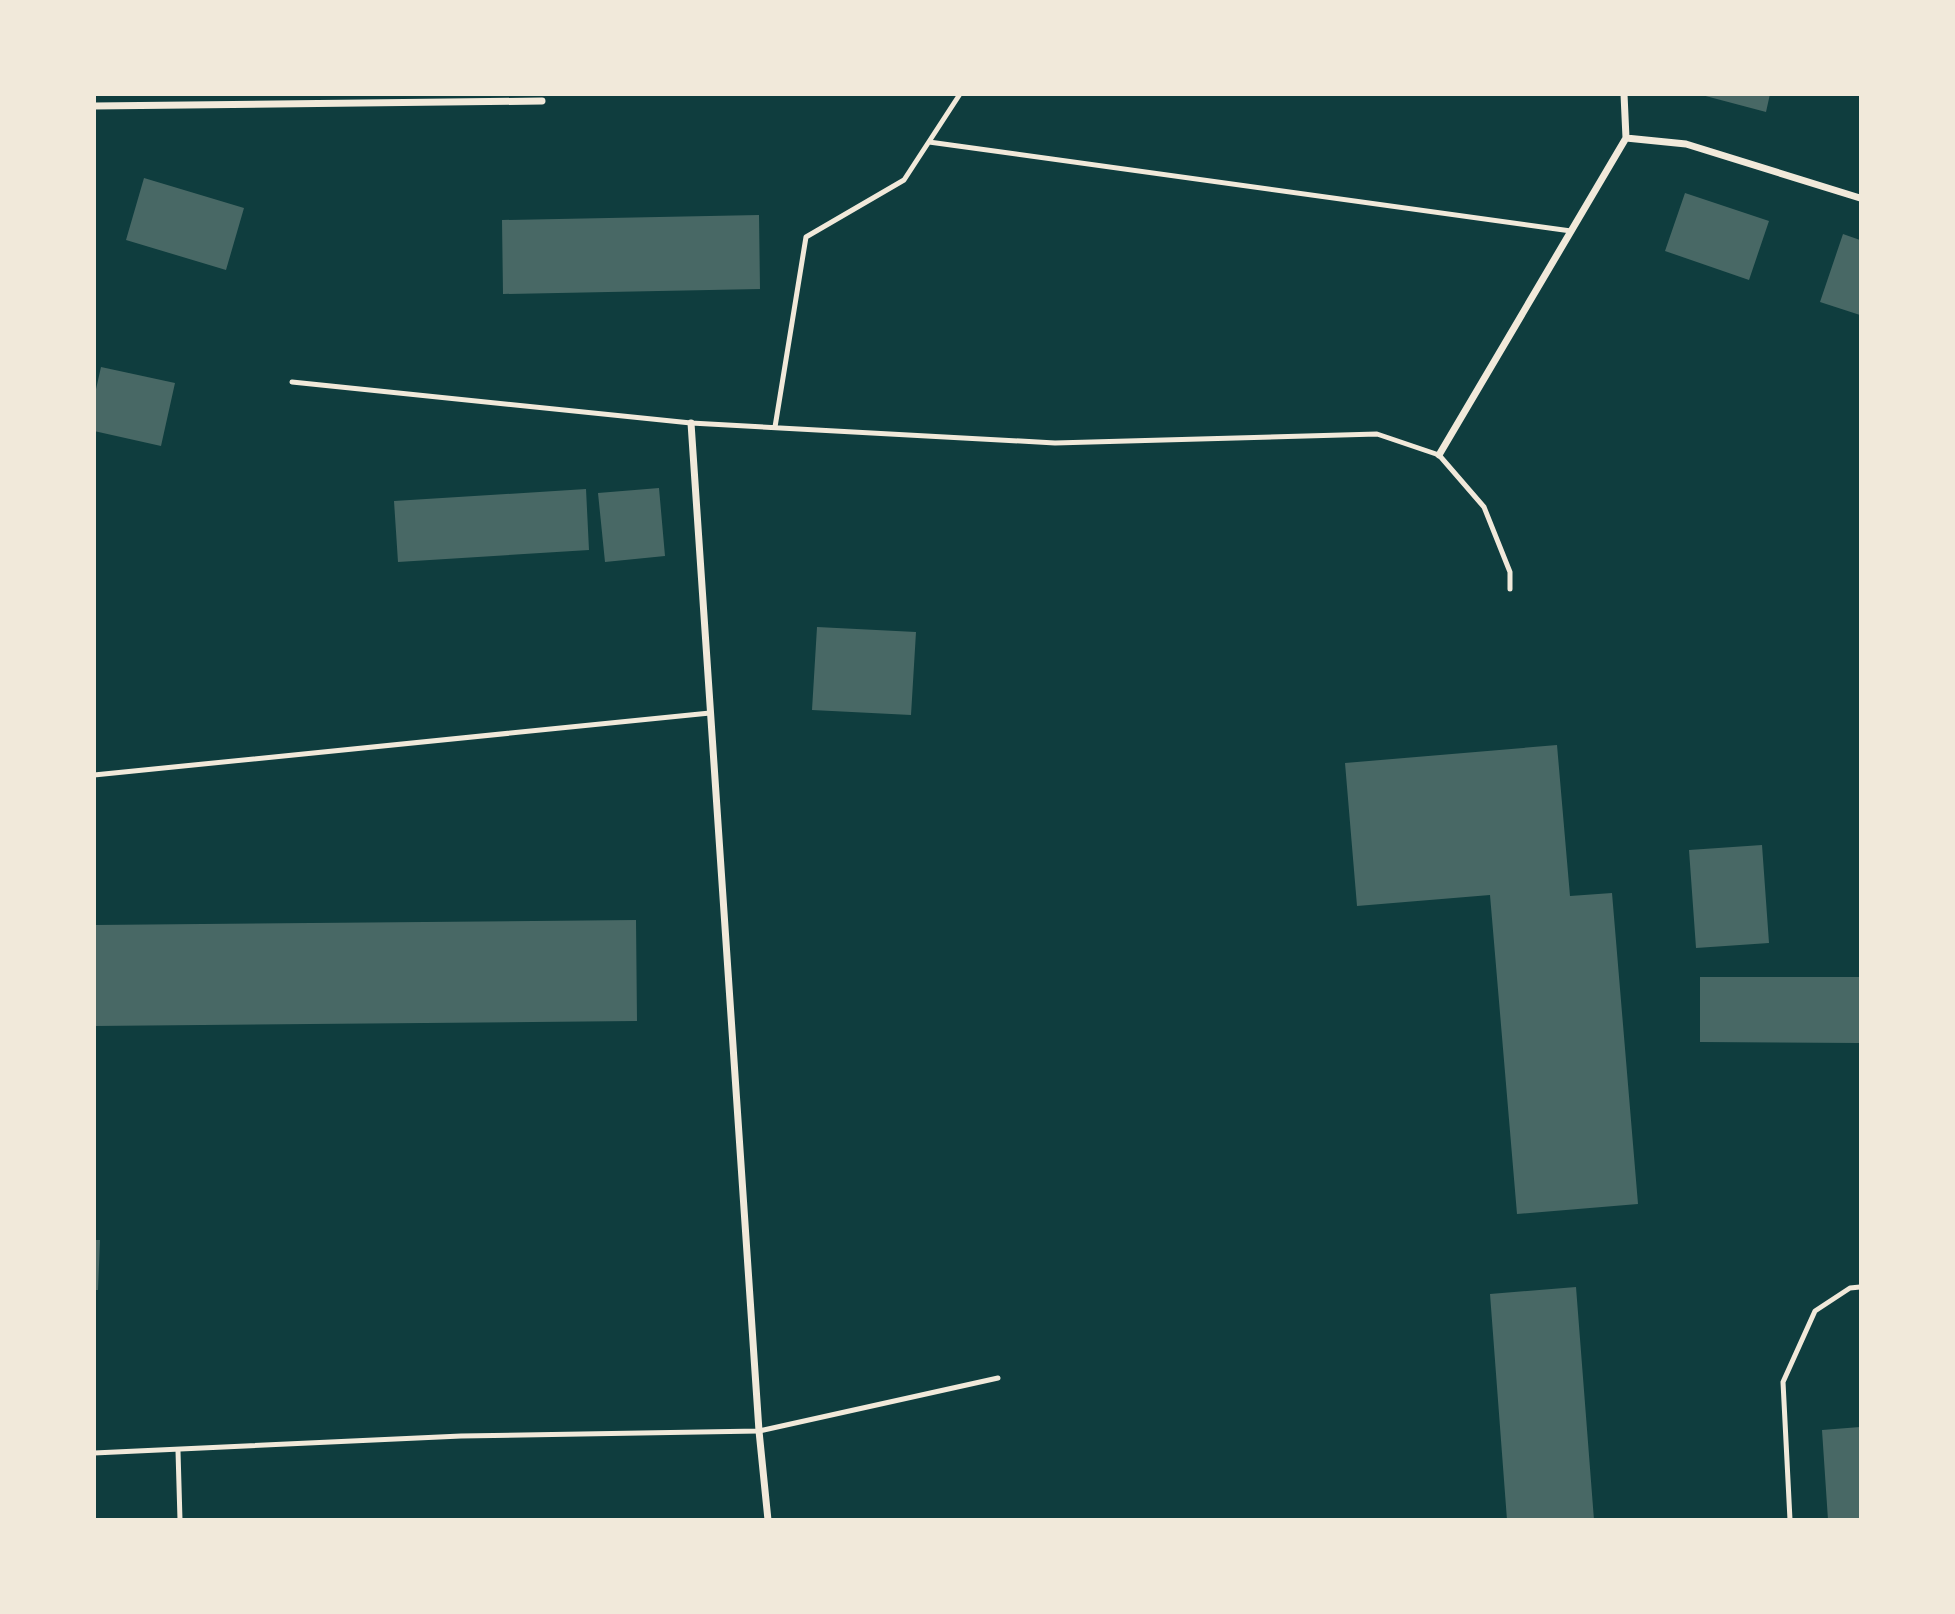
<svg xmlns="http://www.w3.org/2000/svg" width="1955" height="1614" font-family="'PT Sans',sans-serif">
<rect width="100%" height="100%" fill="#0f3d3e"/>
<path fill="#486865" d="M1698 94H1770L1766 112Z
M144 178 244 208 226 270 126 240Z
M1685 193 1769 221 1749 280 1665 251Z
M759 215 760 289 503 294 502 220Z
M1843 234 1860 240V315L1820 302Z
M101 367 175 383 161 446 94 431V398Z
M659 488 665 556 605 562 598 493Z
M586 489 589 550 398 562 394 501Z
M817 627 916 632 911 715 812 710Z
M1557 745 1570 896 1612 893 1638 1204 1517 1214 1490 895 1357 906 1345 763Z
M1762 845 1769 943 1696 948 1689 850Z
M636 920 637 1021 94 1026V925Z
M1700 977H1860V1043L1700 1042Z
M94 1240H100L98 1290H94Z
M1576 1287 1594 1520H1507L1490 1294Z
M1860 1427V1520H1828L1822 1430Z"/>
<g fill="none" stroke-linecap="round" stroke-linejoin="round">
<path stroke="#f1e9da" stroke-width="5" d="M929 142 1571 231
M292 382 691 423 1055 443 1377 434 1439 455 1484 507 1510 572V589
M775 427 806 237 904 180 960 94
M94 775 710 713
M178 1451 180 1520
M94 1453 461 1436 759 1431 998 1378
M1790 1520 1783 1382 1815 1311 1850 1288 1860 1287"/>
<path stroke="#f1e9da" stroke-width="7" d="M1624 94 1626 138
M94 106 542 101
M1626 138 1686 144 1860 198
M691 423 759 1431 768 1520
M1439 455 1626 138"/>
</g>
<rect width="1955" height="1614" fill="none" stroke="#f1e9da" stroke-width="192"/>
</svg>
